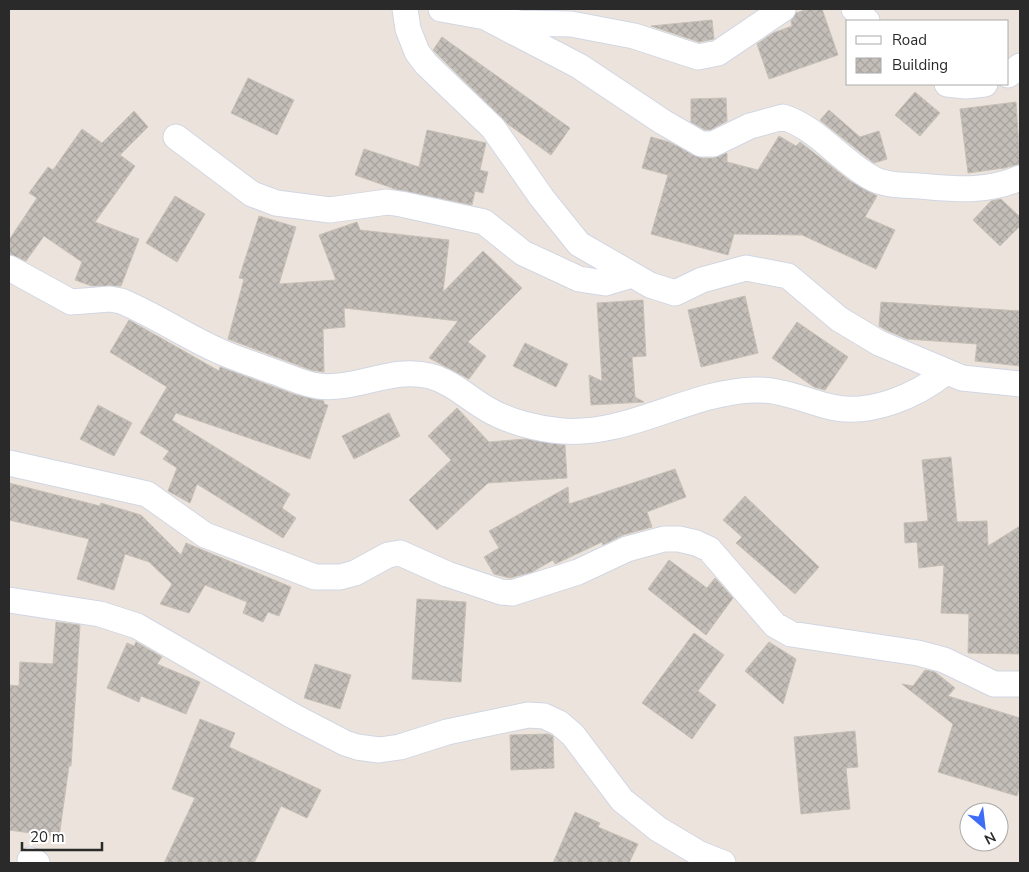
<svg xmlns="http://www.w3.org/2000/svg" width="1029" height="872" font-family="'Nunito Sans',sans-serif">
<defs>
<pattern id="building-cross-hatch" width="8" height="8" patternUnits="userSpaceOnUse" patternTransform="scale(1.25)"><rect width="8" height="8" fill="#c4beb9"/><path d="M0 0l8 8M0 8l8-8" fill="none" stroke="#a9a39f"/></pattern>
</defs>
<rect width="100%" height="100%" fill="#ece4dc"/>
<path fill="url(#building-cross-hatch)" stroke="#c7c0b6" d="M808 9H822L838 55 769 79 757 44 773 33 792 26 791 21 796 13Z
M712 20 714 39 699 42 651 26Z
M442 37 570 128 551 155 509 125 437 54 433 50Z
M248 78 294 100 277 135 231 113Z
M915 92 940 113 920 136 895 115Z
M726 98 727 121 710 130H705L691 122V99Z
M1016 102 1020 164 1004 168 968 173 960 109Z
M829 110 860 137 879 131 887 159 874 163 820 120Z
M134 111 148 127 120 155 135 166 95 222 139 239 121 286H92L75 280 82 262 44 236 26 261 9 254V240L37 198 29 193 48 167 53 170 82 129 102 143Z
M427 130 486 143 480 170 488 172 483 193 475 191 472 205 395 189 355 175 364 149 419 167Z
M779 136 796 146 800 142 850 181 877 196 865 217 895 230 876 269 802 235 734 234 728 255 651 234 668 175 642 168 651 137 669 142 701 158H713L727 153V162L758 170Z
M175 196 205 214 177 262 146 243Z
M1001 199 1020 217V226L1000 246 973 220 991 201Z
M259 216 296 227 279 284 336 280 319 235 357 222 360 230 449 240 443 292 483 251 522 288 468 342 486 356 469 379 429 358 458 321 344 308 345 327 323 329 324 372 311 370 228 339 244 279 239 278Z
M745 296 758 353 701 367 688 310Z
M643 300 646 356 632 357 635 397 644 402 591 405 589 375 602 381 597 303Z
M881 302 1020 311V366L975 361 977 344 907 339 886 330 879 326Z
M129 320 219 371 220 367 296 395 324 401V404L328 405 310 459 176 413 172 420 290 494 282 508 296 518 283 538 197 484 190 503 168 491 177 468 163 459 169 451 140 433 167 387 110 352Z
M797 322 848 357 825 390 814 387 772 358Z
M525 343 568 364 556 387 513 366Z
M98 405 132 423 114 456 80 439Z
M457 408 489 442 525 439 565 445 567 478 488 483 437 530 409 500 451 460 428 436Z
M389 413 400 436 354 459 342 436Z
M951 457 957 522 987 521 988 546 1020 526V654L968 653 969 614 941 613 944 565 919 568 917 542 905 543 904 523 928 521 922 460Z
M675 469 686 497 647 512 652 527 623 535 603 545 602 542 555 564 553 560 532 572 510 578 494 574 484 557 499 548 489 531 568 487 569 504Z
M9 483 100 506 101 503 141 515 181 555 186 543 291 587 279 616 268 612 263 622 243 613 247 602 205 585 189 613 160 604 172 584 149 562 125 554 114 590 77 579 89 539 9 520Z
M745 496 819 567 795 594 736 543 742 537 723 520Z
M669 560 707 588 715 578 733 598 706 635 648 589Z
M417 599 466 602 461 682 412 679Z
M56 622 80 625 71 766H69L59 837 9 830V685L19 686 20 662 53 664Z
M694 633 724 655 698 691 716 705 692 739 642 703Z
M136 642 162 657 157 664 200 682 186 714 141 696 139 702 107 688 127 643 134 646Z
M769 642 796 659 783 704 745 671Z
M315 664 351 675 340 709 304 698Z
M925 670 935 672 955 688 948 696 1020 718V785L1017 796 938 772 953 724 902 684 913 686Z
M200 719 235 733 229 747 321 790 307 818 281 806 254 863H164L195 798 172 789Z
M855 731 858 767 846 768 850 809 801 814 794 737Z
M548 734 553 736 554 768 511 770 510 735Z
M575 812 600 823 598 827 638 844 629 863H553Z"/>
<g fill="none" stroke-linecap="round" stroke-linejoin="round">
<defs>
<path id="minor" d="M405 9 408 29 417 52 426 64 493 128 542 198 579 244 650 285 675 293 702 280 746 268 788 276 839 319 879 343 962 378 1020 384
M441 9 520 23 571 24 634 36 698 57 718 53 783 9
M854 9 867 21
M485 17 579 66 663 122 701 144H713L750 126 783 117C817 128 840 160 870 177 885 186 903 185 919 186 956 189 985 193 1020 178
M1008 75 1020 66
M947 84 966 86 985 84
M176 137 252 194 276 203 330 210 387 202 401 204 484 222 523 253 579 279 605 283 632 275
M9 268 71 302 110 299 121 301C155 315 185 336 219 351 236 359 254 364 272 371 287 376 303 384 318 386 356 391 392 366 430 376 452 382 468 398 487 409 509 422 538 429 562 431 630 436 688 392 754 390 781 389 806 401 831 407 870 416 916 396 945 373
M9 463 147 494 205 535 315 577H340L355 573 388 555 400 553 447 574 501 592 512 593 578 572 627 549 664 539H679L696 543 709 549 775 625 791 634 918 653 944 660 994 684H1020
M9 600 100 614 137 626 293 716 345 743 357 747 379 750 400 747 447 732 528 715 544 716 559 723 573 735 622 800 658 829 700 854 723 863
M30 860 37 863"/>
</defs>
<use href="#minor" stroke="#d1d6e3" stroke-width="27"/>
<use href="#minor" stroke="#fff" stroke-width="25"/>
</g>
<rect width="1029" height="872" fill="none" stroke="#2a2a2a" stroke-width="20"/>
<rect x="846" y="20" width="162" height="65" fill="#ffffff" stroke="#aaaaaa"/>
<rect x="856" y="36" width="25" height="8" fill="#ffffff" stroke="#aaaaaa"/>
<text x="892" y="45" font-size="15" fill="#2a2a2a">Road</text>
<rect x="856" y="58" width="25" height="15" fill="url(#building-cross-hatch)" stroke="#aaaaaa"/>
<text x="892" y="70" font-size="15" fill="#2a2a2a">Building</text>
<g transform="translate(984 827) rotate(152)"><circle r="24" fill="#ffffff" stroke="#aaaaaa"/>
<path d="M0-4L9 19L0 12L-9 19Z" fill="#3e6cf7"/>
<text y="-8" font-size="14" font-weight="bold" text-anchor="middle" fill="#2a2a2a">N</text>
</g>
<path d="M22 842v8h80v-8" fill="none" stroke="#2a2a2a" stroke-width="2.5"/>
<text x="30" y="842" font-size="15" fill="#2a2a2a" stroke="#ffffff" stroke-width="4" paint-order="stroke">20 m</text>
</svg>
